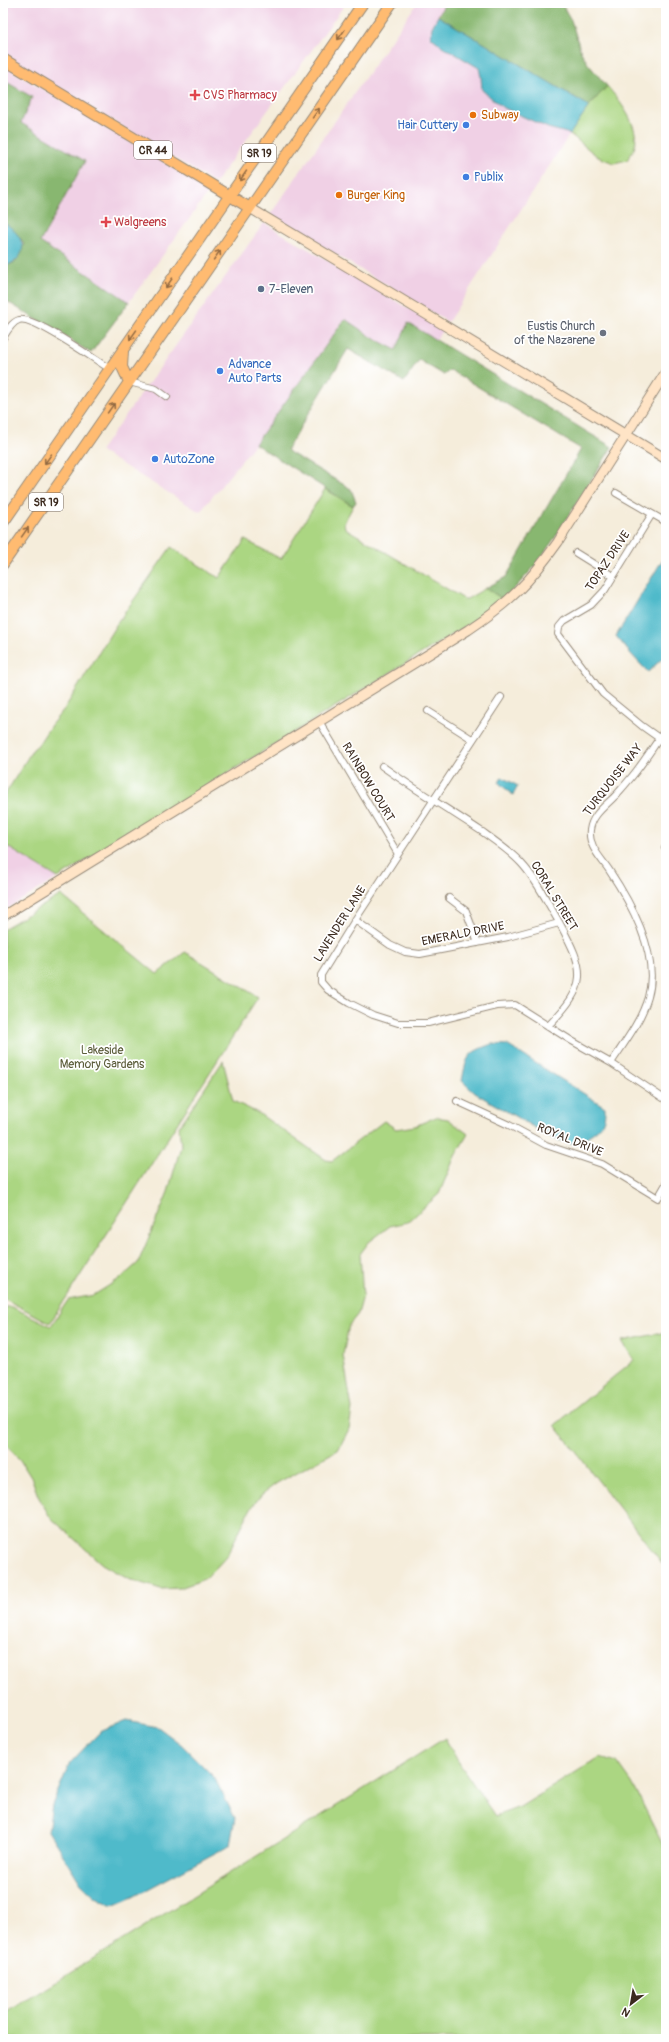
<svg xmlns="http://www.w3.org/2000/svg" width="669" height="2042" font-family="Pangolin,sans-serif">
<rect width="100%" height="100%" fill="#fff"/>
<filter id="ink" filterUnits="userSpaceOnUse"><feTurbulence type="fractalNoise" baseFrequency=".025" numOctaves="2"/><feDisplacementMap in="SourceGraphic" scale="8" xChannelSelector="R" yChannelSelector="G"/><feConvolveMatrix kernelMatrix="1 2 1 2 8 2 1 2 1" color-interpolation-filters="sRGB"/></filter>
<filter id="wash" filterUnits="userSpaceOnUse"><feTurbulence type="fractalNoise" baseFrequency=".012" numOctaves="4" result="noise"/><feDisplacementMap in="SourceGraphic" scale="16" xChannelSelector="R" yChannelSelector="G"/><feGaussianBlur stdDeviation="0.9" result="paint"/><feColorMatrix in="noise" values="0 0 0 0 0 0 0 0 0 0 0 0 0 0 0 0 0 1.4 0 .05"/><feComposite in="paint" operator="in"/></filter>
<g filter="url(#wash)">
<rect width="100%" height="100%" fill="#f5eddb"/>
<path fill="#f0d0e5" d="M3 3H346L215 183 3 54Z
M417 3H445L432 27 442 46 479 68 481 77 482 90 502 107 548 128 570 134 448 322 270 215Z
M3 65 210 190 129 302 40 242 85 161 20 123 32 97 3 80Z
M264 223 443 329 435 341 408 324 396 350 373 338 345 319 255 444 200 512 100 451Z
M6 846 58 878 3 911V849Z"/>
<path fill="#abd682" stroke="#738050" d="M607 86C619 100 640 126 635 146 634 151 629 156 627 160L614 163 598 157 570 134 589 106Z
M325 489 353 506 344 523 345 528 464 599H467L486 588 504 600 464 627 58 878 6 846 3 849V798L33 749 38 745 51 725 65 708 116 625 171 547 219 578 245 540 281 559Z
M61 895 157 974 185 952 258 997 50 1323 3 1298V929Z
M223 1061 233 1101 258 1113 326 1160 332 1161 384 1121 396 1129 415 1126 436 1117 448 1119 468 1134 455 1156 439 1194 408 1222 390 1226 369 1242 360 1254 363 1296 358 1314 349 1325 343 1355 352 1409 349 1429 338 1450 277 1483 261 1495 250 1510 226 1557 212 1572 202 1580 180 1588 161 1589 128 1579 102 1564 50 1517 38 1496 32 1479 20 1460 3 1442V1307H12L51 1326 68 1300 94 1295 121 1278 138 1263 168 1192 181 1146 179 1127Z
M666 1332V1568L555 1425 634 1360 622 1341Z
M445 1738 459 1763 495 1816 520 1807 600 1757 617 1762 632 1783 666 1850V2039H3V2015Z"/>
<path fill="#88b770" stroke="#627047" d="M445 3H561L571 20 581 52 588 64 607 86 589 106 438 16Z
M3 80 32 97 21 123 85 161 40 242 129 302 91 353 3 299V280L6 272V266L15 262 24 244 21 239 3 222Z
M345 319 373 338 396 350 408 323 612 447 554 539 535 566 504 600 486 588 506 577 581 449 450 370 444 375 419 360 404 382 348 349 287 449 289 452 351 489 356 502 353 506 255 444Z"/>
<path fill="#4fbaca" stroke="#457274" d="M438 16 589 106 570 134 548 128 502 107 482 90 481 77 479 68 442 46 431 37 432 27Z
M3 222C23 234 33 255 6 266L3 264Z
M666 554V655L648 672 630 653 616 636Z
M502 777 518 786 513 795 499 783Z
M492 1044 507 1045 605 1107C606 1130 593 1132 575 1144L554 1139 475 1093 462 1081C467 1055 467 1053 492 1044Z
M126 1721 158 1727 182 1745 214 1777 235 1818 230 1845 133 1897 112 1906 95 1897 81 1884 48 1831 52 1805 70 1763 100 1732Z"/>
</g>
<g filter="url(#ink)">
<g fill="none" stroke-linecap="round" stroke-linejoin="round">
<defs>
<path id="street" d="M3 338C7 331 12 322 19 320 33 315 95 360 110 369
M129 382 156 389 167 397
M616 493 666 522
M652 514 605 590 591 605 564 621 559 627 558 634 603 694 642 726 666 743
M576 553 613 576
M501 697 355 920 321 975V982L328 990 349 1003 373 1015 398 1023H428L497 1006 515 1005 572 1041 611 1063 666 1100
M428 711 472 739
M319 721 398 854
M382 766C414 789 448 809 481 831 495 841 510 851 521 863 537 880 547 902 559 922 586 972 589 984 548 1026
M665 848 666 847
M449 898 466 911 478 943
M355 920 390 945 405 952 420 954 508 937 559 923
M611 1063C625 1042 641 1021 648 997 660 956 631 903 609 870 601 858 588 846 590 830 592 814 607 805 617 794 625 785 633 776 640 766 649 754 657 741 666 729
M457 1101 509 1125 546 1145 602 1164 658 1198 666 1184"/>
<path id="secondary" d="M250 208 666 459
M3 916 468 630C510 602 529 583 558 542L666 372"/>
<path id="primary" d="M3 59 250 208
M123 351 122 367 129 382
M3 523 363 3
M3 564 392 3"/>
</defs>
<use href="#street" stroke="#988c7c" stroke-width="8"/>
<use href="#secondary" stroke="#988c7c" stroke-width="11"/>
<use href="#primary" stroke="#988c7c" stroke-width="12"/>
<use href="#street" stroke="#fff" stroke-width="6"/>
<use href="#secondary" stroke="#ffe4c6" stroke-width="9"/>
<use href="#primary" stroke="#ffbb71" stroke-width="10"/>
</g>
<defs><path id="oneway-shaft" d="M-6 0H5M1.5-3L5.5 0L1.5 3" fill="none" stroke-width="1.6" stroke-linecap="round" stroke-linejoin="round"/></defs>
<g stroke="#936b43">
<use href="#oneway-shaft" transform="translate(341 35) rotate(125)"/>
<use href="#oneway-shaft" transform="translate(316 113) rotate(-55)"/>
<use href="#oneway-shaft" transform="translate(243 176) rotate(125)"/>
<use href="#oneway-shaft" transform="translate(217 255) rotate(-55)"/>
<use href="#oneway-shaft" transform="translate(169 283) rotate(125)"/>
<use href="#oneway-shaft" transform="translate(133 335) rotate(125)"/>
<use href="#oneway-shaft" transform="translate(111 408) rotate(-55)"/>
<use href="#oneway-shaft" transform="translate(48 459) rotate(125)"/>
<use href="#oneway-shaft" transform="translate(25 532) rotate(-55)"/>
</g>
</g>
<g fill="#e0444e" stroke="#fff" stroke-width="1.5">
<path d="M193 89h4v4h4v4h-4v4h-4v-4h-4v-4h4z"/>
<path d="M104 216h4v4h4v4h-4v4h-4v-4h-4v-4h4z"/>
</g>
<g fill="#e8710a" stroke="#fff" stroke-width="1.5">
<circle cx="473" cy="115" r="4"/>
<circle cx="339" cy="195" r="4"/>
</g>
<g fill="#3f7fe0" stroke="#fff" stroke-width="1.5">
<circle cx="466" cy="125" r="4"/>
<circle cx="466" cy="177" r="4"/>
<circle cx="220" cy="371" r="4"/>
<circle cx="155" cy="459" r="4"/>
</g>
<circle fill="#5c6f8a" stroke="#fff" stroke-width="1.5" cx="261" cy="289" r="4"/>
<circle fill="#6b7280" stroke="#fff" stroke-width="1.5" cx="603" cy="333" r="4"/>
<g text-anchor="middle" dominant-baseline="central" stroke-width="3.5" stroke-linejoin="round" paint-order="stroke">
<g fill="#fff" stroke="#766a62" stroke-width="1">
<rect x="134" y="141" width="38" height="18" rx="3"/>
<rect x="242" y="144" width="34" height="18" rx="3"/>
<rect x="29" y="493" width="34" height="18" rx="3"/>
</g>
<g font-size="11" font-weight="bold" fill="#3b2a1e">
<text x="153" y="150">CR 44</text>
<text x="259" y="153">SR 19</text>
<text x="46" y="502">SR 19</text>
</g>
<g font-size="12" fill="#be3a42" stroke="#fff" text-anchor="start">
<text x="203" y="95">CVS Pharmacy</text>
<text x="114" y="222">Walgreens</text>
</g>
<g font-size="12" fill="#c56008" stroke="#fff" text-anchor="start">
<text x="481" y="115">Subway</text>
<text x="347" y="195">Burger King</text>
</g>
<g font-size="12" fill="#366cbe" stroke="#fff" text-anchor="start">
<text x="458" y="125" text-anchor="end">Hair Cuttery</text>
<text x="474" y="177">Publix</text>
<text x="228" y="364">Advance<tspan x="228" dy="14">Auto Parts</tspan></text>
<text x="163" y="459">AutoZone</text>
</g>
<g font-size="12" fill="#4e5e75" stroke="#fff" text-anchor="start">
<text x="269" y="289">7-Eleven</text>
</g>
<g font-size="12" fill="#5b616d" stroke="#fff" text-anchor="end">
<text x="595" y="326">Eustis Church<tspan x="595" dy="14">of the Nazarene</tspan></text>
</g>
<g font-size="12" fill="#3b2a1e" stroke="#fff">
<text transform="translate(608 561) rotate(-56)">TOPAZ DRIVE</text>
<text transform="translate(613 780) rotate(-52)">TURQUOISE WAY</text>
<text transform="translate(368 782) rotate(59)">RAINBOW COURT</text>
<text transform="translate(554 896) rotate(59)">CORAL STREET</text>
<text transform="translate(340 924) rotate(-58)">LAVENDER LANE</text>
<text transform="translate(463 934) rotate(-11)">EMERALD DRIVE</text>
<text transform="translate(570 1140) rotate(22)">ROYAL DRIVE</text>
</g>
<g font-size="12" fill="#5d5e3c" stroke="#fff">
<text x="102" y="1050">Lakeside<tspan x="102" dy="14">Memory Gardens</tspan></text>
</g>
</g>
<rect width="669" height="2042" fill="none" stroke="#fff" stroke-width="16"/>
<g transform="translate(631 2004) rotate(211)" stroke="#ffffff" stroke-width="3" paint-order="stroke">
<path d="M0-3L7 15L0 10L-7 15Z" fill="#3b2a1e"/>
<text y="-6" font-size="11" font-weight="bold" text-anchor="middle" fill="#3b2a1e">N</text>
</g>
</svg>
